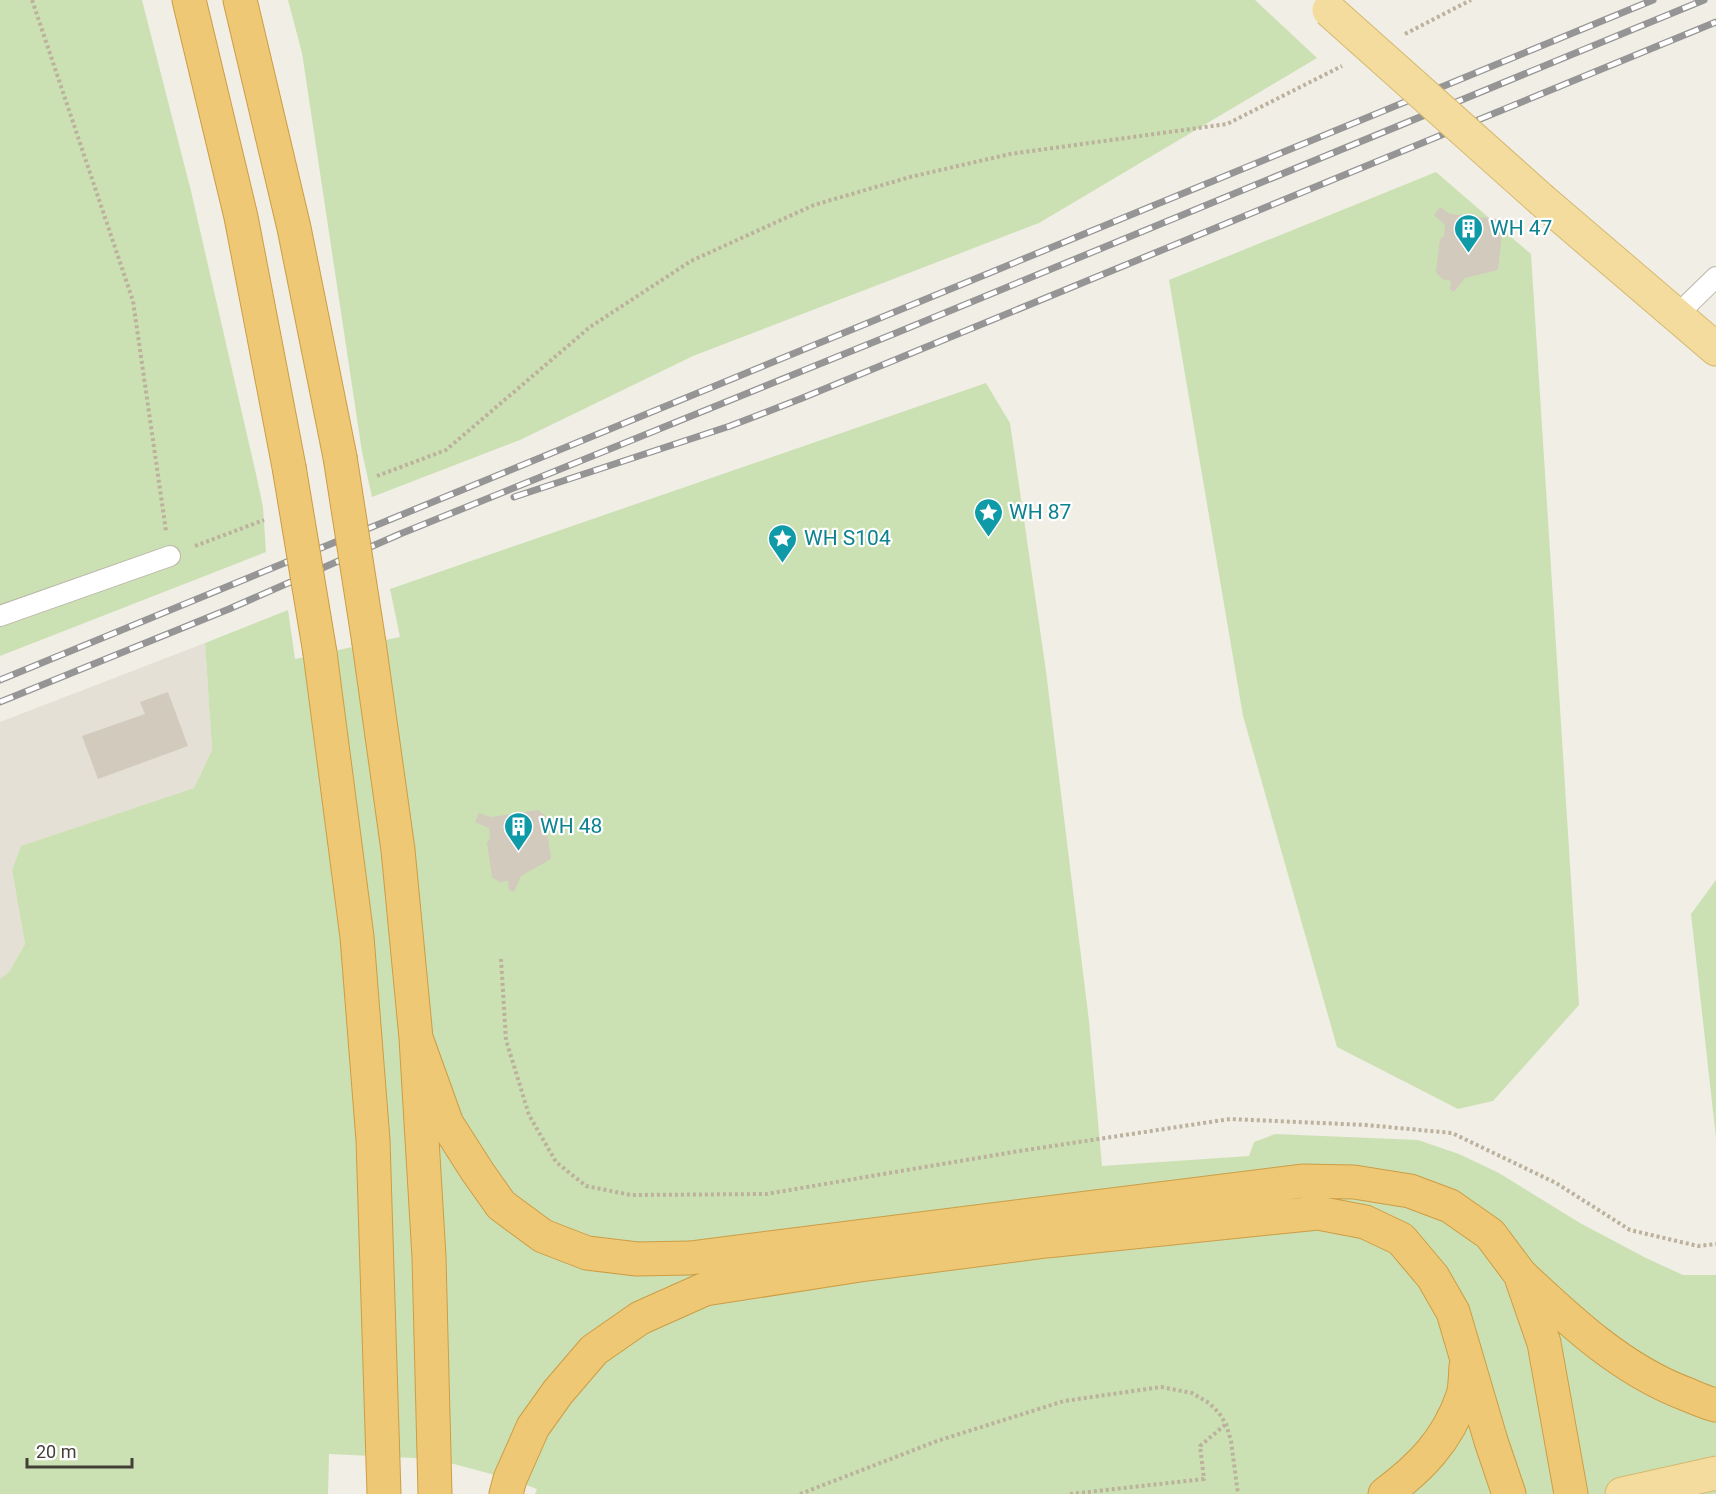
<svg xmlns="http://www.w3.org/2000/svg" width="1716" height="1494" font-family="Roboto,sans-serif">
<rect width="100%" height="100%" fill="#f1eee6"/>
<path fill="#e4e0d5" d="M205 643 212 750 194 788 22 846 12 870 25 944 9 972 0 979V722Z"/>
<path fill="#cce1b3" d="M0 0H142L191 191 256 474 263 507 266 552 0 656Z
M288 0H1255L1317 58 1039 223 693 356 520 440 372 497 362 452 302 53Z
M1436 172 1531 254 1579 1005 1493 1101 1458 1109 1337 1047 1243 716 1169 280Z
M986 383 1010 423 1046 671 1089 1021 1102 1166 1249 1156 1254 1142 1275 1134 1418 1140 1459 1154 1499 1173 1580 1223 1646 1258 1683 1275H1716V1494H535L537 1489 510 1479 435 1459 329 1454 328 1494H0V979L9 972 25 944 12 870 21 846 194 788 212 750 205 643 288 610 295 659 400 637 390 589Z
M1716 880V1138L1691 914Z"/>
<path fill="#d1cabd" d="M1440 207 1450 214 1498 219 1503 226 1498 270 1465 278 1454 292 1450 289 1451 281 1442 279 1436 272 1440 239 1444 236 1445 225 1434 215Z
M168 692 188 746 98 779 82 736 145 714 140 702Z
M538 810 545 815 551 859 521 876 514 892 509 890 508 881 499 882 492 877 487 843 490 839 489 828 475 822 479 813 491 817Z"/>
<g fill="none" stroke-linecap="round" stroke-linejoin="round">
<defs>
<path id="lane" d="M1676 316 1716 277
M0 616 170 556"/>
<path id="primary" d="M1543 201 1716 349
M1622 1494 1716 1473"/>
<path id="highway" d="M189 0 241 217 289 467
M240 0 294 228 340 457
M369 643 398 850 416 1038 429 1257 435 1494
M320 653 357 937 373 1140 384 1494
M416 1038 447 1124 477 1171 501 1205 543 1236 587 1253 637 1259 690 1258 1302 1181 1354 1182 1410 1191 1450 1206 1490 1234 1520 1274 1544 1343 1571 1494
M1522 1276C1571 1322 1622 1370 1686 1394 1696 1398 1706 1403 1716 1405
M506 1494 510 1479 533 1427 558 1392 594 1350 640 1318 705 1289 860 1265 1046 1241 1318 1213 1365 1222 1401 1239 1433 1277 1453 1312 1491 1441 1509 1494
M1385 1494C1420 1468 1447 1441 1462 1398 1466 1388 1465 1376 1466 1366"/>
</defs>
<use href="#lane" stroke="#bbb6aa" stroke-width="22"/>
<use href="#primary" stroke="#d6b96f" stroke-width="35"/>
<use href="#highway" stroke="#cc9d45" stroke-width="35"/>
<path stroke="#bcb19d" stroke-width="4" stroke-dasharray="3 3" stroke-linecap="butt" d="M32 0 133 301 166 531
M1405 34 1471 0
M377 476 446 450 590 327 691 261 814 205 910 177 1010 154 1227 124 1342 66
M195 546 264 520
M501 959 506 1040 529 1115 556 1162 586 1186 631 1195 766 1194 1013 1152 1230 1119 1366 1125 1452 1133 1556 1183 1630 1230 1698 1246 1716 1244
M800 1494 937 1441 1064 1401 1161 1387 1192 1393 1209 1403 1219 1413 1226 1424 1231 1441 1238 1494
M1070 1494 1204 1479 1200 1446 1226 1424"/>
<use href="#lane" stroke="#fff" stroke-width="20"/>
<use href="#primary" stroke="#f3dc9d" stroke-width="33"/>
<use href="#highway" stroke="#eec874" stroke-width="33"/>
<defs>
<path id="rail" d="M514 497 730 426 800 399 1716 22
M0 680 1653 0
M0 702 229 609 400 534 896 333 1704 0"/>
</defs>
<use href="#rail" stroke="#959595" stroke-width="7"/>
<use href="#rail" stroke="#fff" stroke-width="4.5" stroke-dasharray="14" stroke-linecap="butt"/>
<defs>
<path id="primary-bridge" d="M1329 10 1543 201"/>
<path id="highway-bridge" d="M340 457 369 643
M289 467 320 653"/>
</defs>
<use href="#primary-bridge" stroke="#d6b96f" stroke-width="35" stroke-linecap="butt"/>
<use href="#highway-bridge" stroke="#cc9d45" stroke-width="35" stroke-linecap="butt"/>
<use href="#primary-bridge" stroke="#f3dc9d" stroke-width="33"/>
<use href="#highway-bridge" stroke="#eec874" stroke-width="33"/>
</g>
<defs>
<symbol id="building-pin" viewBox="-11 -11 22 30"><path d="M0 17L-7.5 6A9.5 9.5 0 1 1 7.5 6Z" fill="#0f9aa8" stroke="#fff"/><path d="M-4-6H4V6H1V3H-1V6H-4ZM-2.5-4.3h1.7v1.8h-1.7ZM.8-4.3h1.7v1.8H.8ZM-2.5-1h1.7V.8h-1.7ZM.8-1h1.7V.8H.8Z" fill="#fff"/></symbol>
<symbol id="sight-pin" viewBox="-11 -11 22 30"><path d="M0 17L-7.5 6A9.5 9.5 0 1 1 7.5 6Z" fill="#0f9aa8" stroke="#fff"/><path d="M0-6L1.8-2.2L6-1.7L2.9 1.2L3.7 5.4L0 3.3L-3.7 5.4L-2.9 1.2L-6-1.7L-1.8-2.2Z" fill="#fff"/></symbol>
</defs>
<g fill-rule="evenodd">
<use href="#building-pin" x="1452" y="212" width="33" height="45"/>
<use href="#sight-pin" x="972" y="496" width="33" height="45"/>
<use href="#sight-pin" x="766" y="522" width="33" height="45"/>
<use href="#building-pin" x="502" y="810" width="33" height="45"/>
</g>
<g text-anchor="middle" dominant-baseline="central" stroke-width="4.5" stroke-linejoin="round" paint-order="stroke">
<g font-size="21" fill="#0d838f" stroke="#fff" text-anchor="start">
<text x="1490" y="228">WH 47</text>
<text x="1009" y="512">WH 87</text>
<text x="804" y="538">WH S104</text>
<text x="540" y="826">WH 48</text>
</g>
</g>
<path d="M27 1458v9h105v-9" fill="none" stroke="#433e36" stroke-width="3"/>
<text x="36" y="1458" font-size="18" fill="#433e36" stroke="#ffffff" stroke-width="4.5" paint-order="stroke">20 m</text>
</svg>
